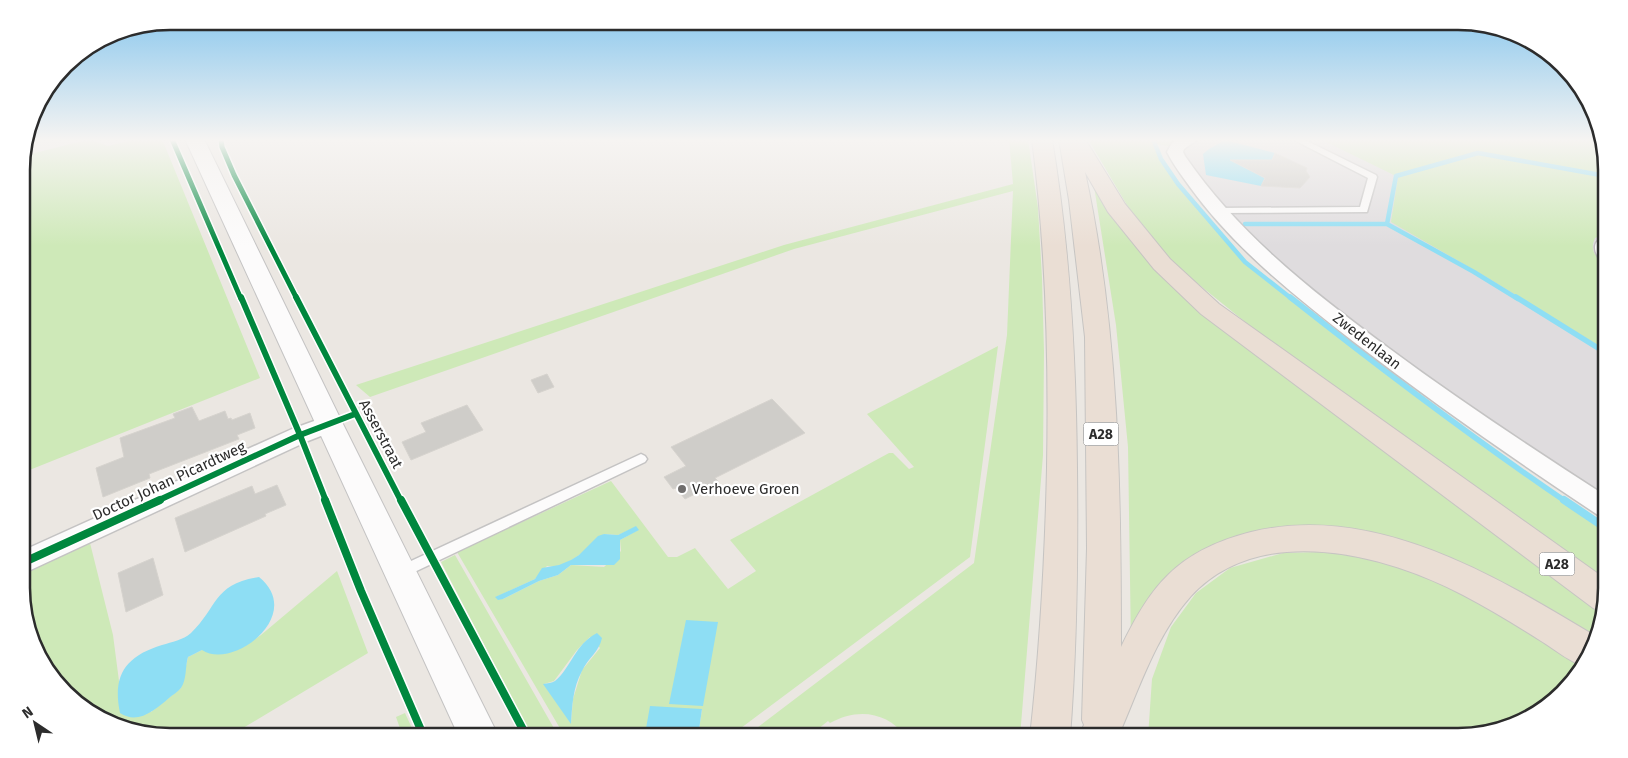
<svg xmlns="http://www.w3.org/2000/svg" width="1628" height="758" font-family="'Fira Sans',sans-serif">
<rect width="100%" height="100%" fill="#ebe7e2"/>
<path fill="#dfdcde" d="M1191 139H1601L1606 151 1607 508 1278 270 1176 149Z"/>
<path fill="#cee9b8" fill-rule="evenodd" d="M90 139 108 146 136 139H162L260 378 22 473V160L23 156Z
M1009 139H1028L1038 208 1042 278 1044 352 1043 455 1020 737H906C887 711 857 708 830 723L828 721 808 737H745L974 563 1007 335 1013 191 794 249 370 397 356 385 784 245 1013 184Z
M1088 139H1176L1168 146 1156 144 1161 159 1178 184 1245 262 1408 390 1490 450 1607 529V581L1270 342 1192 279 1162 251 1131 212Z
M1320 139H1601L1606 151V233L1595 238C1589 251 1596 257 1606 265V350L1488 278 1391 222 1398 177Z
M1093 180 1127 231 1527 554 1603 609 1595 645 1593 648 1494 590 1261 533 1131 645 1128 447 1116 325Z
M998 346 970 557 729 737H698L702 709 645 734 681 737H565L457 552 611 481 668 557H677L695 548 728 589 756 571 730 540 889 453H893L909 469 914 467 867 414ZM636 527 638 530 620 540 621 551 604 567 571 565 558 575 539 581 503 599 496 597 535 579 547 566C568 570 589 546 604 534L618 535ZM590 637 600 648 582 670 573 699 571 723 544 684 554 681 577 650Z
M90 543 113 635 119 681 151 712 181 688 188 657 202 650 243 647 261 635 337 571 368 653 228 737H170L113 725 52 679 23 608 22 575Z
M1283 553C1301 553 1319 551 1337 553 1427 563 1504 618 1579 665L1541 712 1468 736 1148 737 1152 679 1171 627 1196 593 1230 568Z
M455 555 559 737H532L441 562Z
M405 713 416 737H403L396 717Z"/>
<path fill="#8edef4" d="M1225 140 1275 153 1272 160H1232L1265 178 1261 186 1206 175 1203 154 1209 149Z
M636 526 639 530 620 540V559L614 565H571L558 575 539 581 503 599 498 600 495 597 535 579 542 568 559 565 571 560 579 555 598 536 604 534 618 535Z
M259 577C306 615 232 671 202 650L188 657C185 667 187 679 181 688 178 692 172 695 169 698 155 710 138 725 120 713 112 675 126 656 162 645 172 642 183 640 191 633 218 607 213 584 259 577Z
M686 620 718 622 703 706 669 704Z
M597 633 602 638C599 652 588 658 582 671 573 687 572 706 571 724L543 684C547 683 552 683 555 681 571 668 575 644 597 633Z
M650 706 702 709 698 737 645 734Z"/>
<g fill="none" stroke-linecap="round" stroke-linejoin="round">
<path stroke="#8edef4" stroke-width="4.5" d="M1153 139 1161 159 1178 184 1245 262 1292 299
M1245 224H1387L1396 176 1478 153 1606 176
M1387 224 1474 272 1518 299"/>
<path stroke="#8edef4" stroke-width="5.5" d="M1290 297C1380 368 1471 437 1565 501
M1516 297 1606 353"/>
<path stroke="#8edef4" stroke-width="8" d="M1564 500 1607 529"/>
</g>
<path fill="#cfcdc9" stroke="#d6d3ce" d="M1275 153 1307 168 1306 171 1310 177 1300 188 1261 186 1265 178 1230 160H1272Z
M547 374 554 387 538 393 531 380Z
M772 399 805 433 715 478 719 482 685 499 676 488 673 489 664 477 686 466 671 447Z
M467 405 483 430 411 460 402 442 426 432 421 423Z
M192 407 199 421 225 411 228 419 231 418 232 420 250 413 255 428 237 435 239 439 149 474 150 478 103 497 96 468 124 457 120 438 175 418 173 414Z
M277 485 286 505 265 514 266 516 185 552 175 518 252 486 255 494Z
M153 558 163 595 126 612 118 573Z"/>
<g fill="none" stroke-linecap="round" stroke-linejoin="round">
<defs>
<path id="lane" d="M1292 139H1303L1376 175 1377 177 1367 212 1215 213V209L1218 208 1360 207 1368 178Z
M641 454 645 456 647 459 645 462 406 576 401 578 396 576 394 572 396 568Z
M856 729H871L877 731 879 737H848L850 731Z"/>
<path id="street" d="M1178 139H1198L1184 149 1183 152 1185 156C1239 235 1314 293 1390 349 1460 401 1533 449 1606 496L1607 517 1598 515C1515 460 1433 403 1354 342 1295 296 1234 248 1190 187 1182 176 1173 164 1167 152L1172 143Z
M1606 237V261L1600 260C1593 250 1592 240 1606 237Z
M328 416 336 418 339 424 336 430 308 441 22 574V551L292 429Z"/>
<path id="secondary" d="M185 139H204L343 424 499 737H459Z"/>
<path id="highway" d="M1032 139H1052C1070 248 1076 357 1077 468 1078 558 1077 647 1070 737H1030C1040 647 1045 558 1047 468 1049 358 1046 249 1032 139Z
M1059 139H1085L1125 204 1170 259 1219 304 1607 580 1602 612 1593 608 1201 314 1154 269 1108 212 1085 172C1119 327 1121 489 1121 647 1133 622 1148 594 1168 575 1191 552 1220 540 1251 532 1374 502 1496 576 1597 637L1595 645 1580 665C1566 659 1554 649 1541 641 1516 625 1490 609 1463 595 1385 554 1260 521 1191 596 1156 635 1139 689 1118 737H1084L1081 731 1084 725 1082 720 1087 548 1085 337 1069 200Z"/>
</defs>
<use href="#lane" stroke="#c4c3c3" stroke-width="3"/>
<use href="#street" stroke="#c4c3c3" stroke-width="3"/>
<use href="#secondary" stroke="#c4c3c3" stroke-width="2"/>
<use href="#highway" stroke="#c6c4c2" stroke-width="2"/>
<path stroke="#c8c8c7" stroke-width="4" stroke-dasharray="5 3" stroke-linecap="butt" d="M522 737 525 734"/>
<use href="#lane" fill="#fcfbfb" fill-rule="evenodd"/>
<use href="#street" fill="#fcfbfb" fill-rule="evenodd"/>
<use href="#secondary" fill="#fcfbfb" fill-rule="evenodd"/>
<use href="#highway" fill="#eaded4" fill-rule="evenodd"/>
<defs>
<path id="cycleway-far2" d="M172 139 241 299
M221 139 222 147 234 175 297 299"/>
<path id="cycleway-far1" d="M241 297 300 435 326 501
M296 297 401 501
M157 501 300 435 355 414"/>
<path id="cycleway" d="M325 500 361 591 424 737
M401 500 527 737
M22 563 160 500"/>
</defs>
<use href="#cycleway-far2" stroke="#fff" stroke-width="8"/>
<use href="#cycleway-far1" stroke="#fff" stroke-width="9"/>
<use href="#cycleway" stroke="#fff" stroke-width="11"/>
<use href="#cycleway-far2" stroke="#00873e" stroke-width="5"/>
<use href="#cycleway-far1" stroke="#00873e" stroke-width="6"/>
<use href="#cycleway" stroke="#00873e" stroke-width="8"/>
</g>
<linearGradient id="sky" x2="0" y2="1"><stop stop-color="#84c5ed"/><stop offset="0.57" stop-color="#f6f4f2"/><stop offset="1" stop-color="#f6f4f2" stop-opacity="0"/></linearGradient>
<rect width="1628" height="246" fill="url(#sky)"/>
<circle fill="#6f6d6c" stroke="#fff" stroke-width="2" cx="682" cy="489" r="5"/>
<g text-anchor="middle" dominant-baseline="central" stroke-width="4.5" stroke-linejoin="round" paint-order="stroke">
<g fill="#fff" stroke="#6b6b6b" stroke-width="1">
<rect x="1083.5" y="422.5" width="35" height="23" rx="4"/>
<rect x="1539.5" y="552.5" width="35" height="23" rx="4"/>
</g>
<g font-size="14" font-weight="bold" fill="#2c2c2c">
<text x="1101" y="434">A28</text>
<text x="1557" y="564">A28</text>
</g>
<g font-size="15" fill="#2c2c2c" stroke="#fff">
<text transform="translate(1367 341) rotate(38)">Zwedenlaan</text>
<text transform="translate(381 434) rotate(62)">Asserstraat</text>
<text transform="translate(169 481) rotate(-25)">Doctor Johan Picardtweg</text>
</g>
<g font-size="15" fill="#2c2c2c" stroke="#fff" text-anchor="start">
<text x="692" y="489">Verhoeve Groen</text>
</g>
</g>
<path d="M0 0H1628V758H0ZM170 30H1458A140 140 0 0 1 1598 170V588A140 140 0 0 1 1458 728H170A140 140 0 0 1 30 588V170A140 140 0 0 1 170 30Z" fill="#fff" fill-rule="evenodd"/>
<path fill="none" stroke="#2c2c2c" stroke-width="2.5" d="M170 30H1458A140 140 0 0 1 1598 170V588A140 140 0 0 1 1458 728H170A140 140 0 0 1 30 588V170A140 140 0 0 1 170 30Z"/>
<g transform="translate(35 723) rotate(325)" stroke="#ffffff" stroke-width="4" paint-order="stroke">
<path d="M0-4L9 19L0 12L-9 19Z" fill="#2c2c2c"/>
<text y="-8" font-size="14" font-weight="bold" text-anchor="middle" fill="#2c2c2c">N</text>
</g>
</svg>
